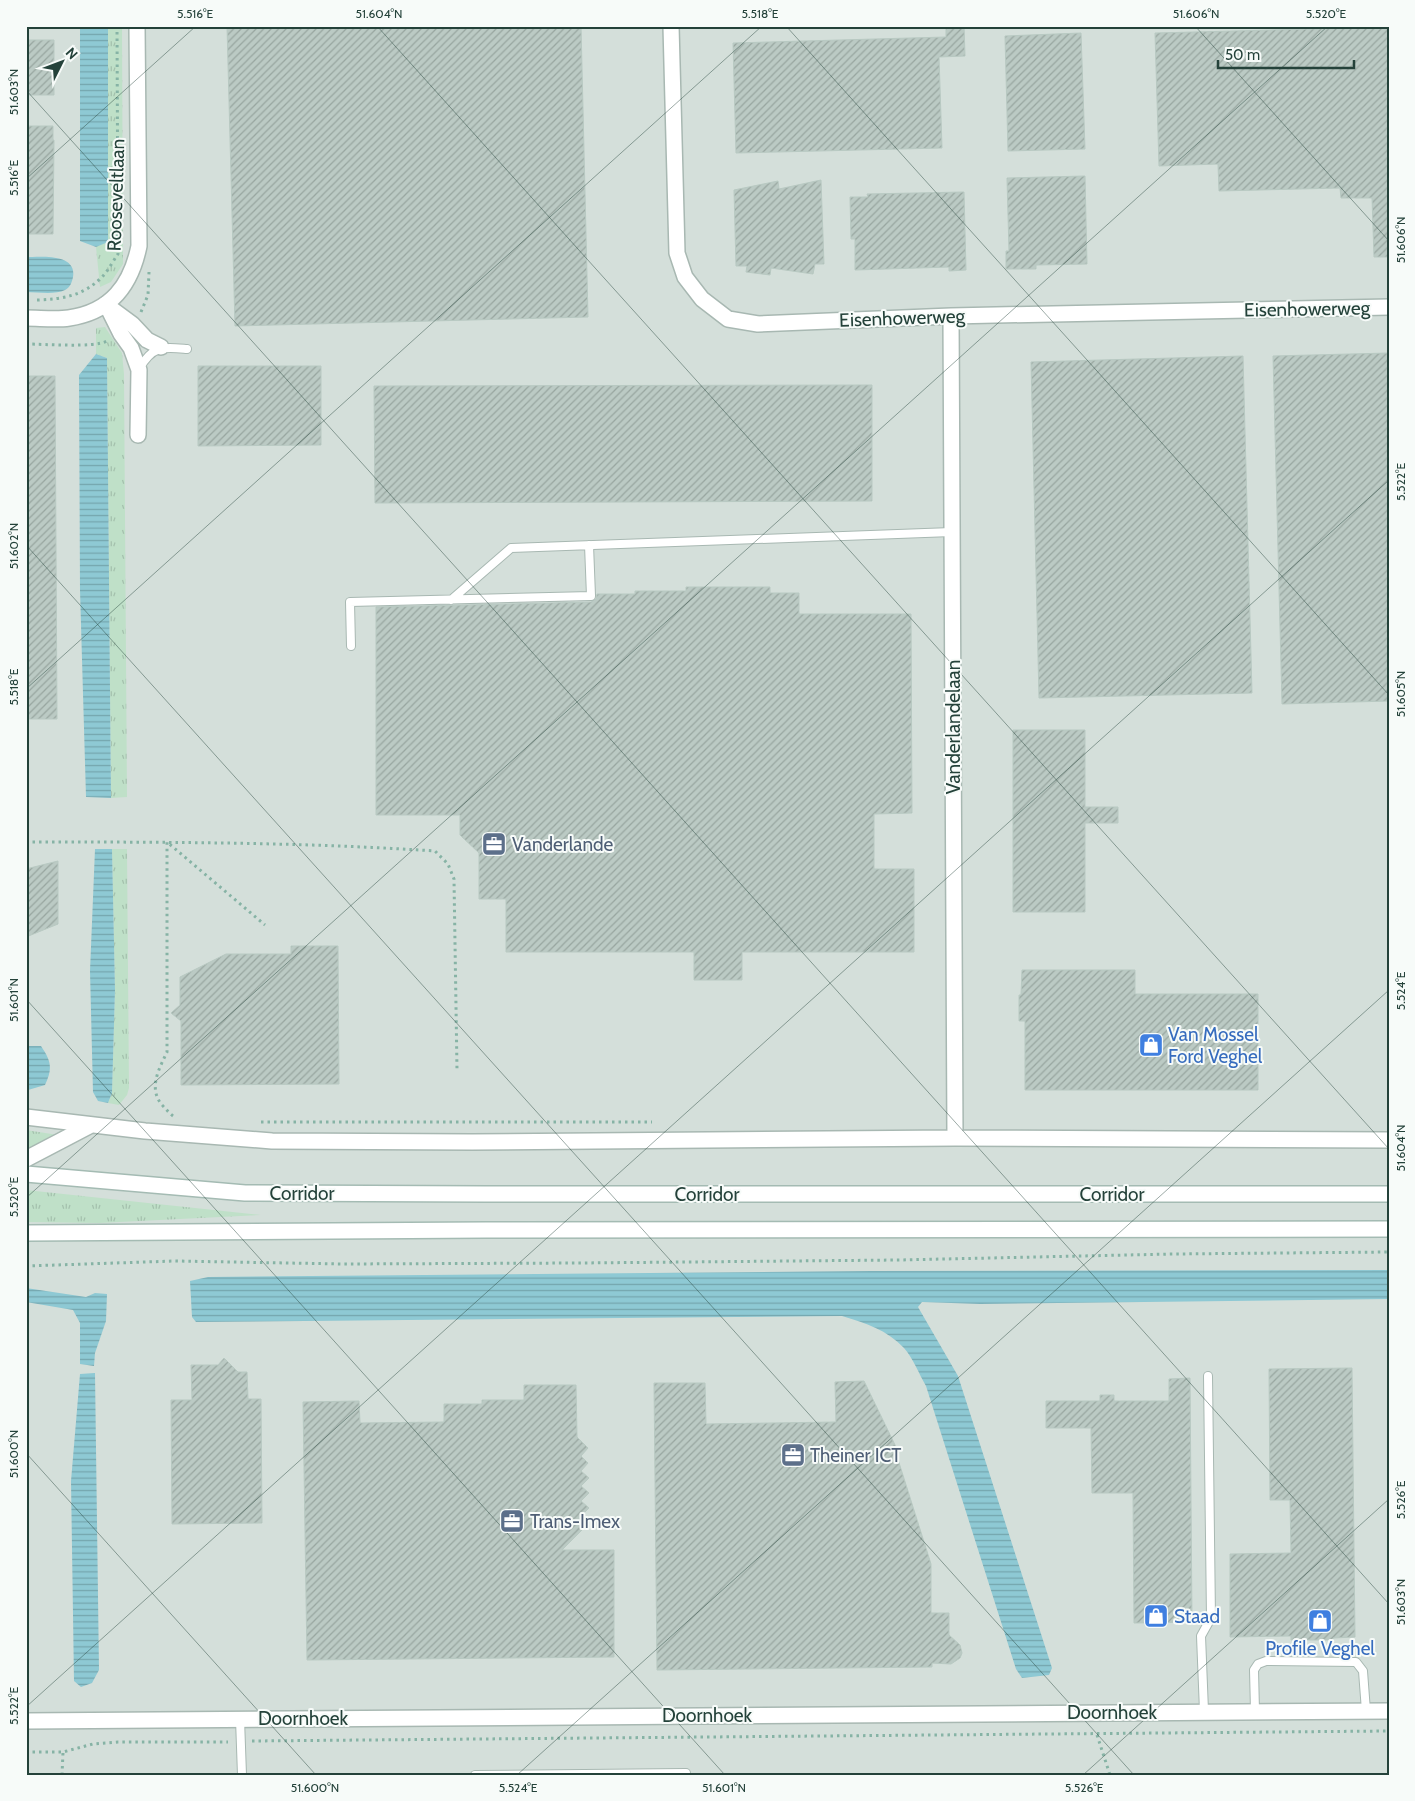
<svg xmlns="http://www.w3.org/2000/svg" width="1415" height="1801" font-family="Cabin,sans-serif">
<defs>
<pattern id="grass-tufts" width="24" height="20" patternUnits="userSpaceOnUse" patternTransform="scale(1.25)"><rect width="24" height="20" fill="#bfe0c8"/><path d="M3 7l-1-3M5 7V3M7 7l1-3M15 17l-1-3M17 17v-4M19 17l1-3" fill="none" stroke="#a4c1ad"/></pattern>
<pattern id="water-rules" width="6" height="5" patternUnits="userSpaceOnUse" patternTransform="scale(1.25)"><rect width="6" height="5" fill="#8ec9d4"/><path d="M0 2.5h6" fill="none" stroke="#74a5ad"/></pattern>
<pattern id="building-hatch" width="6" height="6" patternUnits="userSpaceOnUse" patternTransform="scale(1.25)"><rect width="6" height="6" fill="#bbcac4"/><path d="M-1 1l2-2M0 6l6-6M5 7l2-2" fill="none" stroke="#98a6a0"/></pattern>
</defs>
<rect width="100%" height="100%" fill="#e6efeb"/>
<path fill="#d4dfda" d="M26 26H1389V1775H26Z"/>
<path fill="url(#grass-tufts)" d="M108 26H122L123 264 111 282 100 287 96 247 108 241Z
M105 327 122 353 124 374 127 797 111 798 107 358 96 354V328Z
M112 849H127L129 1088 127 1095 119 1105 108 1103 112 1093 115 990Z
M26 1130 58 1135 26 1151Z
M26 1190 261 1215 99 1223 26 1222Z"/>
<path fill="url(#water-rules)" d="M80 26H108V242L96 247 80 241Z
M26 257C41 257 77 253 73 277 72 282 70 288 65 290 55 295 37 292 26 292Z
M96 354 107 358 111 798 86 797 80 590 79 375Z
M95 849H112L115 990 112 1093 108 1103 98 1101 93 1092 90 971Z
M26 1046H41C51 1061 53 1068 45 1085L28 1090H26Z
M1389 1270V1299L980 1304 922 1302 918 1307 958 1376 1052 1668 1049 1675 1022 1678 1016 1669 926 1386C919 1374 913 1358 904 1348 887 1330 866 1323 842 1316L196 1322 192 1317 190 1281 208 1277 871 1271Z
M26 1288 86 1297 95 1293 107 1294 106 1321 95 1353 94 1366 80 1364V1323L73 1310 26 1302Z
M95 1373 99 1670 92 1683 81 1687 74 1681 71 1481 80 1374Z"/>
<path fill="url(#building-hatch)" stroke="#b8c9c2" d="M227 26H581L588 317 235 326Z
M946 26H964L965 56 939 57 942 148 736 153 733 43 946 37Z
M1389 27V257H1374L1372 198H1341L1340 188 1219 191 1218 164 1159 166 1155 33Z
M1081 33 1085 149 1008 151 1005 36Z
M26 40H54V95H26Z
M26 126H53V140H54L53 234H26Z
M1085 176 1087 264 1036 265V269H1006V251H1009L1007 178Z
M821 180 824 264H815L813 274 771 268 770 275 746 272 747 266H736L734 190 778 181 779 189Z
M964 192 966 270 949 271V267L855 270V239H851L850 197H868L867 194Z
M1389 353V701L1282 704 1273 356Z
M1243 356 1252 693 1039 698 1031 362Z
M198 366H321V445L198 446Z
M26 376H55L57 719H28V715H26Z
M872 385V501L375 503 374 386Z
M686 587H770V593H799V614H911L912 813 874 814V869H914V952H742V980H694V952H506V899H479V853L460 835V815H376V607L591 602 596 599 597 594H635V591H686Z
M1013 730H1085V807H1118V823H1085V912H1013Z
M58 861V924L26 937V869Z
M291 946H338L339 1084 181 1085V1021L171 1013 180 1005V977L226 954H291Z
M1022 970H1135V994H1258V1090H1025V1021H1019V995H1021Z
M224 1358 238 1372H247L248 1399H261L262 1523 172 1524 171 1400H192L191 1365H218Z
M1352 1368 1355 1637 1333 1638V1640H1291V1636L1230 1637V1554L1291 1553 1290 1500H1270L1269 1369Z
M1190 1378 1192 1622 1134 1623 1133 1493H1092L1091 1428H1046V1401H1100V1395H1114V1401H1169V1379Z
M864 1381 897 1449 895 1450 931 1564V1613H949V1635L960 1645 962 1653 960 1658 951 1664 932 1663V1667L657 1670 654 1383H705L706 1424 836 1422 835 1382Z
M524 1385H576L577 1437 588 1448 581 1456 588 1463 581 1471 589 1478 581 1486 589 1493 581 1501 589 1508 581 1516 589 1523 562 1550H614V1657L307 1660 303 1402 359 1401 360 1423 444 1422V1404H482V1400H524Z"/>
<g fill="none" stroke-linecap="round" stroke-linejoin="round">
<defs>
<path id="service" d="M139 369C153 345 163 347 187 349
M451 600 511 548 952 532
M351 646 350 602 591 596 589 545
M1204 1711 1201 1636 1211 1618 1208 1376
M1255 1711 1254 1670 1258 1664 1266 1661 1356 1662 1363 1671 1366 1711
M240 1719 242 1775
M475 1775 686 1773"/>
<path id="minor" d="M671 26 677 253 685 277 702 299 728 319 758 324 951 316 1389 307
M106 304 121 334 131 348 139 370 138 435
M109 307 132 324 147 340 161 347
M951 316 955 1138
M26 1117 145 1131 272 1141 472 1142 955 1138 1389 1140
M26 1159 91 1125
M26 1721 1389 1711"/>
<path id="tertiary" d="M26 318C40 318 56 320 69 318 111 312 131 285 139 246L137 26"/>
<path id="secondary" d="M26 1174 245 1193 485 1194H1389
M26 1233 486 1230 1389 1229"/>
</defs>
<use href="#service" stroke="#a8b8b2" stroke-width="10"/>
<use href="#minor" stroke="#a8b8b2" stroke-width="18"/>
<use href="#tertiary" stroke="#a8b8b2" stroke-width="18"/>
<use href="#secondary" stroke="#a4bbb3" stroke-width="18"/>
<path stroke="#86b3a5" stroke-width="3" stroke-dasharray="2.5 4" stroke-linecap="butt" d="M37 300C63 299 83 296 102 277 108 271 113 261 118 254L117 26
M141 312 148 295 149 272
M26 344C43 344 95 348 107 341
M26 842C163 842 299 842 435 851L448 864 454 879 457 1070
M173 1116C169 1113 166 1109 162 1105 148 1088 159 1069 167 1052V842L265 925
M261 1122H652
M26 1266 175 1261 343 1264 580 1263 898 1260 1173 1254 1389 1252
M1097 1735 1110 1775
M252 1741 1389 1731
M26 1752H63L93 1744 118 1742H228
M62 1775 63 1752"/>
<use href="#service" stroke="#fff" stroke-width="8"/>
<use href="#minor" stroke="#fff" stroke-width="15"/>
<use href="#tertiary" stroke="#fff" stroke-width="15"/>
<use href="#secondary" stroke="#fff" stroke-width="15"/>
</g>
<path fill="none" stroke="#24423a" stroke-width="1" stroke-opacity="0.45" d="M377 26 1389 1149M786 26 1389 695M1195 26 1389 241M26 90 1389 1604M26 179 196 26M26 545 1134 1775M26 689 762 26M26 999 725 1775M26 1198 1328 26M26 1453 316 1775M26 1707 1389 480M517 1775 1389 990M1083 1775 1389 1499"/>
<defs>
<symbol id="office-square" viewBox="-11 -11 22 22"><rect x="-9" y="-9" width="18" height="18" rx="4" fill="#5c6f8a" stroke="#f7fbf9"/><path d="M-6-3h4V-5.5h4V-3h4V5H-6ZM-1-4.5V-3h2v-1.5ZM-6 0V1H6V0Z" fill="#fff"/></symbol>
<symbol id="shop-square" viewBox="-11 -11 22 22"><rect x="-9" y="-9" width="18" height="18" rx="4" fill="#3f7fe0" stroke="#f7fbf9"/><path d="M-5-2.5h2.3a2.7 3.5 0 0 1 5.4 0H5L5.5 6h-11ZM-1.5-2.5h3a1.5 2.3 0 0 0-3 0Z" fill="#fff"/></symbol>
</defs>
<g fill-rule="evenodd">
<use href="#office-square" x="480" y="830" width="28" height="28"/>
<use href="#shop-square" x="1137" y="1031" width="28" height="28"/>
<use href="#office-square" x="779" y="1441" width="28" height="28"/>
<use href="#office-square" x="498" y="1507" width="28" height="28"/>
<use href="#shop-square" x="1142" y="1602" width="28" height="28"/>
<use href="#shop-square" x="1306" y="1607" width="28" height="28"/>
</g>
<g text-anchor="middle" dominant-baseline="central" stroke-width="4" stroke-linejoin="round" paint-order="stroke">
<g font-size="19" fill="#24423a" stroke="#f7fbf9">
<text transform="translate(116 195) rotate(-88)">Rooseveltlaan</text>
<text transform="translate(1307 309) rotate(-1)">Eisenhowerweg</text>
<text transform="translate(902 318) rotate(-2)">Eisenhowerweg</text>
<text transform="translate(953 727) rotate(-90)">Vanderlandelaan</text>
<text x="302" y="1193">Corridor</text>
<text x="707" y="1194">Corridor</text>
<text x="1112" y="1194">Corridor</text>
<text x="1112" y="1712">Doornhoek</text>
<text x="707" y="1715">Doornhoek</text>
<text x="303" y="1718">Doornhoek</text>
</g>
<g font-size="19" fill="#4e5e75" stroke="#f7fbf9" text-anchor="start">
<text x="512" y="844">Vanderlande</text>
<text x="810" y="1455">Theiner ICT</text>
<text x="530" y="1521">Trans-Imex</text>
</g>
<g font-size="19" fill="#366cbe" stroke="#f7fbf9" text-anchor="start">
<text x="1168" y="1034">Van Mossel<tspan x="1168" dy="22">Ford Veghel</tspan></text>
<text x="1174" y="1616">Staad</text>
<text x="1320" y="1648" text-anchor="middle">Profile Veghel</text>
</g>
</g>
<rect width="1415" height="1801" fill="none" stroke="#f7fbf9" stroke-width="55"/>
<g transform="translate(62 62) rotate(48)" stroke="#f7fbf9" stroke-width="4" paint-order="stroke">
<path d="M0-4L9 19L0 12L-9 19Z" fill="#24423a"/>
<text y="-8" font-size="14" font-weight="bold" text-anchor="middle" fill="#24423a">N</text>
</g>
<path d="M1218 60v8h136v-8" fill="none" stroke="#24423a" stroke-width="2.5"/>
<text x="1225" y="60" font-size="15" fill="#24423a" stroke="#f7fbf9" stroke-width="4" paint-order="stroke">50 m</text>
<rect x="28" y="28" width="1360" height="1746" fill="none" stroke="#24423a" stroke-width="2"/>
<g font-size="12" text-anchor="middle" fill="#24423a">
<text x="195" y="18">5.516°E</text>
<text x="379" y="18">51.604°N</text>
<text x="760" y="18">5.518°E</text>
<text x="1196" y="18">51.606°N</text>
<text x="1326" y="18">5.520°E</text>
<text transform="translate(14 92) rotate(-90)" y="4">51.603°N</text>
<text transform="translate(14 178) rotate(-90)" y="4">5.516°E</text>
<text transform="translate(1401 240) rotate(-90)" y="4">51.606°N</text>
<text transform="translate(1401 482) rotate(-90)" y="4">5.522°E</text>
<text transform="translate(14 546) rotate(-90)" y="4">51.602°N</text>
<text transform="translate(14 687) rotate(-90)" y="4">5.518°E</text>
<text transform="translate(1401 694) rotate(-90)" y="4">51.605°N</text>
<text transform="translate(1401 991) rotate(-90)" y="4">5.524°E</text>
<text transform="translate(14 1000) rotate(-90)" y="4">51.601°N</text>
<text transform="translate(1401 1148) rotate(-90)" y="4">51.604°N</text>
<text transform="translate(14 1197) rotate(-90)" y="4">5.520°E</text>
<text transform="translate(14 1454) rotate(-90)" y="4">51.600°N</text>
<text transform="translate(1401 1500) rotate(-90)" y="4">5.526°E</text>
<text transform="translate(1401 1602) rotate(-90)" y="4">51.603°N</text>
<text transform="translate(14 1706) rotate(-90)" y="4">5.522°E</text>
<text x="315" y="1792">51.600°N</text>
<text x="518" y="1792">5.524°E</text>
<text x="724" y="1792">51.601°N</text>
<text x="1084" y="1792">5.526°E</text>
</g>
</svg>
